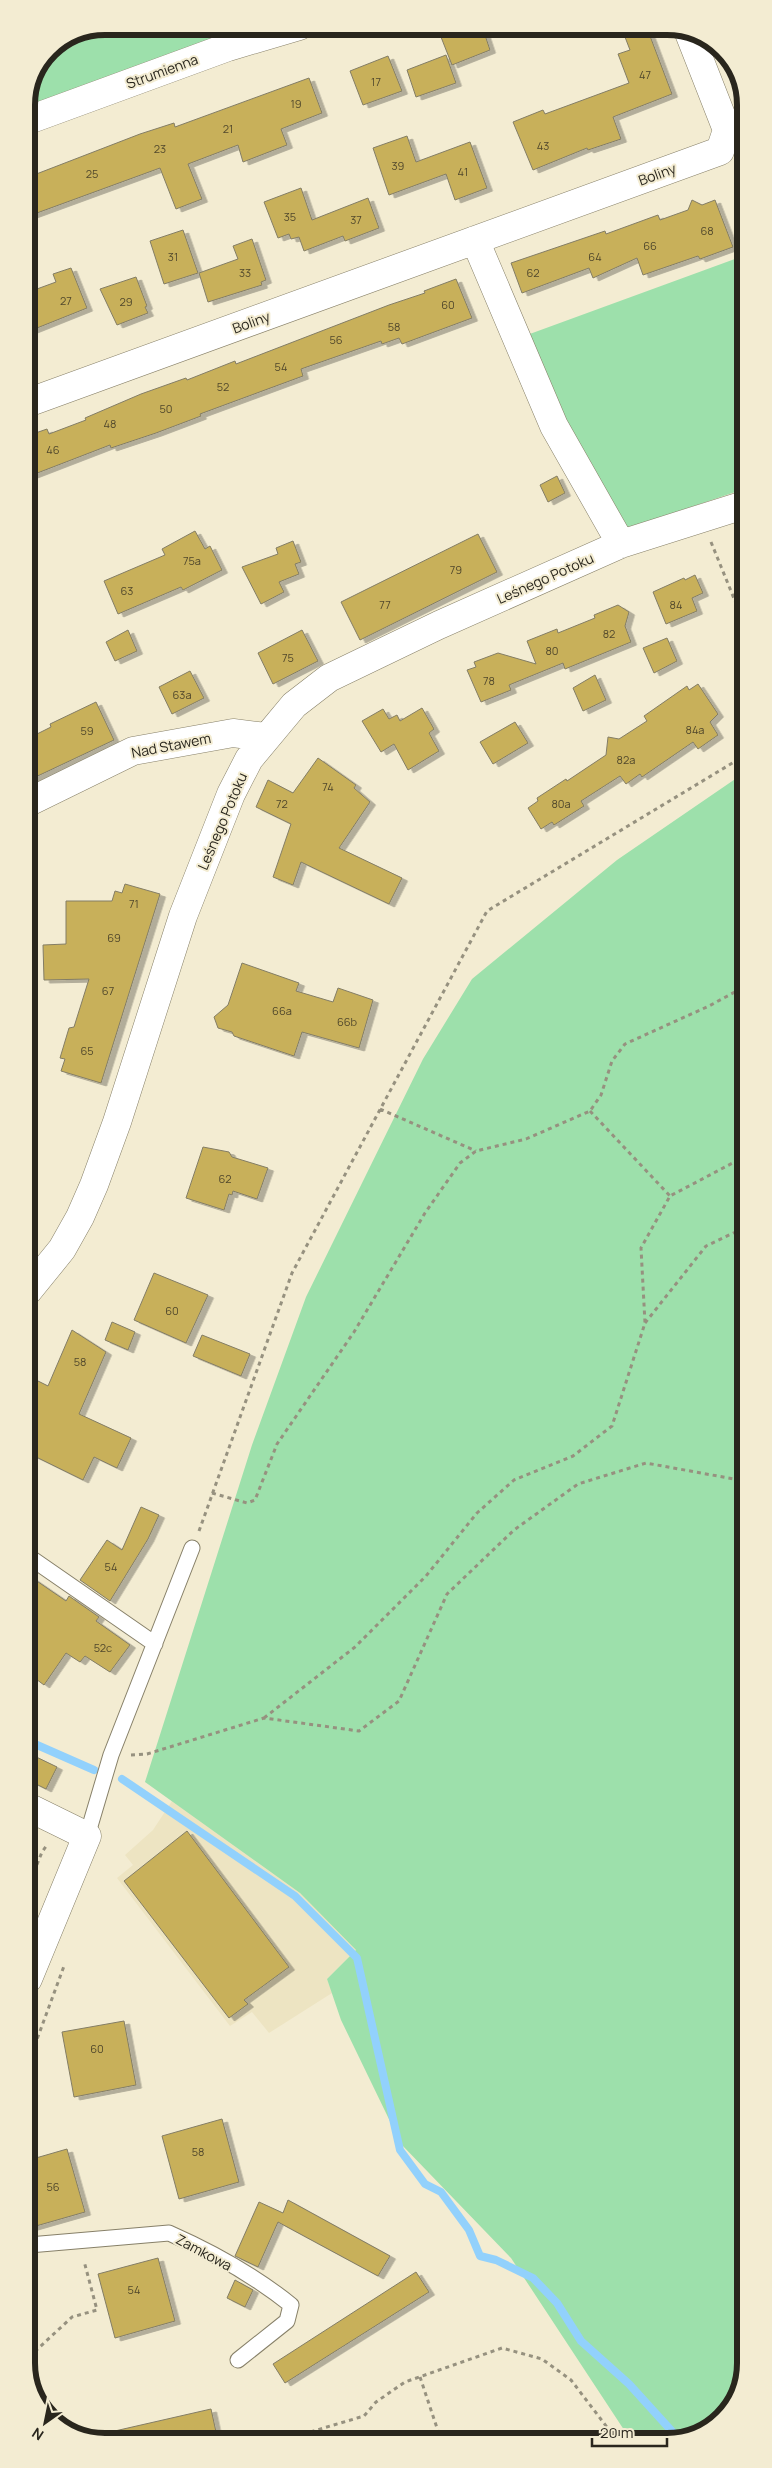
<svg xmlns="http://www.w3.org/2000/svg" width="772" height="2468" font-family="Manrope,sans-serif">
<defs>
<filter id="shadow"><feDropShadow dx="5.5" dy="3" stdDeviation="0" flood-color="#0004"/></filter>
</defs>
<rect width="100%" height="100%" fill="#f3ecd2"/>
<path fill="#ede4c2" d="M172 1801 300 1893 356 1950 327 1979 332 1993 269 2033 252 2012 230 2026 117 1878 133 1865 125 1855 153 1830Z"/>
<path fill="#9de0ab" d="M105 26H295L26 112V105L50 49Z
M743 256 744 489 603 537 527 335Z
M744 773 746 2363 729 2411 687 2439H630L511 2258 401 2144 341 2020 327 1979 356 1950 300 1893 145 1782 252 1445 306 1297 423 1059 472 979 617 860Z"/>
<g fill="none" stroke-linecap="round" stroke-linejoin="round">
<path stroke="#92d1fc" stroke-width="8" d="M28 1741 94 1770
M122 1779 295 1896 357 1958 400 2150 425 2184 441 2192 469 2230 480 2256 496 2260 533 2278 557 2303 581 2341 629 2384 679 2439"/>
</g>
<path fill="#c8b05a" stroke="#837d65" filter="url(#shadow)" d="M470 26H482L490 50 452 65 441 37Z
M647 28 672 94 613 117 621 139 588 150 587 148 533 170 513 122 543 110 545 114 629 83 618 54 630 50 625 37Z
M446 55 456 83 416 97 407 70Z
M388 56 402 91 363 105 350 71Z
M309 78 322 113 281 129 287 145 243 162 238 145 188 164 202 199 176 209 160 168 26 217V178L140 134 174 123 175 127Z
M407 136 416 162 470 142 487 188 455 200 446 174 389 195 373 148Z
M301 188 312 220 368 198 379 228 345 241 343 236 304 251 299 237 291 239 289 234 278 238 264 202Z
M692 200 702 205 715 200 733 247 700 259 698 256 643 275 637 258 593 278 589 268 522 293 511 263 605 231 606 234 658 215 660 220 688 210Z
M183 230 198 273 164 284 150 241Z
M252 239 266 280 261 282 262 285 208 302 199 273 238 259 233 246Z
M71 268 87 308 27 332 26 293 56 282 53 274Z
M136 277 147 306 145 307 148 313 117 325 100 289Z
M456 279 472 318 402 344 399 338 382 344 381 341 301 369 303 376 200 414 201 416 156 433 111 448 110 445 27 477V436L47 429 49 434 86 420 85 418 141 394 186 378 187 380 235 361 236 364 389 305 425 293 424 291Z
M557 476 565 493 548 502 540 485Z
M195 531 205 549 210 546 222 570 183 590 181 587 118 614 104 581 165 555 162 549Z
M478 534 497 572 360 640 341 602Z
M293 541 301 562 295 564 299 574 279 582 284 592 261 604 242 567 278 554 276 548Z
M695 575 703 593 692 598 697 611 666 624 653 592 684 578 685 580Z
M618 605 629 612 625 626 631 642 565 669 563 663 509 685 511 690 481 702 467 670 476 667 474 662 498 653 536 664 527 641 557 629 558 633 595 618 594 615Z
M128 630 137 651 115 661 106 642Z
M302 630 318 661 273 684 258 653Z
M667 638 677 661 654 673 643 648Z
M190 671 204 698 172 714 159 687Z
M595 675 606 700 583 711 573 688Z
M698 684 718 714 710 722 718 735 698 749 693 742 642 777 640 774 626 784 620 776 581 801 584 806 554 825 552 822 541 829 528 808 538 801 537 798 566 779 567 781 606 755 608 737 619 739 647 721 644 716 687 686 689 690Z
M96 702 114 740 27 781V739L51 727 50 724Z
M422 708 434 729 429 733 439 751 408 770 394 744 381 752 362 721 383 709 389 719 397 715 400 721Z
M515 722 528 743 493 764 480 742Z
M318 758 356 785 354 788 370 802 339 848 402 878 389 904 301 862 293 885 273 877 291 824 256 807 268 780 293 793Z
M125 884 160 894 101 1083 61 1071 65 1059 60 1058 69 1028 74 1027 89 979 44 980 43 945 66 944V901H112L115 891 122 893Z
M242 963 299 983 296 991 333 1002 338 988 373 1000 359 1048 302 1032 294 1056 234 1036 232 1032 218 1028 214 1017 228 1005Z
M203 1147 229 1152 232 1157 268 1168 257 1199 233 1191 232 1195 229 1194 224 1210 186 1198Z
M154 1273 208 1295 186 1343 134 1320Z
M112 1322 135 1332 128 1350 105 1340Z
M72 1330 106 1352 79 1414 131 1438 117 1468 94 1457 83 1480 28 1453V1376L48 1386Z
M202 1335 250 1354 241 1376 193 1356Z
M141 1507 159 1515 148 1539 110 1601 80 1580 107 1540 122 1550Z
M28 1575 66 1601 69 1596 99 1617 96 1621 130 1645 110 1672 85 1656 80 1662 66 1653 44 1685 28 1673Z
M28 1753 57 1767 46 1789 28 1780Z
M187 1831 289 1967 244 2000 248 2004 229 2018 124 1881Z
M124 2021 136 2085 74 2097 62 2032Z
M222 2119 239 2182 179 2199 162 2136Z
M67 2149 85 2212 29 2228V2160Z
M288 2200 390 2256 378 2276 278 2222 258 2267 235 2256 259 2202 283 2213Z
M158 2258 175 2321 115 2338 98 2274Z
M416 2272 429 2292 285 2383 273 2364Z
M235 2280 253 2290 245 2307 227 2298Z
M211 2409 218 2441 107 2442 106 2433Z"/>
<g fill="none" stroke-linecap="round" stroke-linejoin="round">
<defs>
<path id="service" d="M28 1556 155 1644
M87 1836 111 1755 192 1548
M29 2245 169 2233C212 2252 255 2276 291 2305L287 2321 238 2360"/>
<path id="minor" d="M26 121 228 47 299 26
M475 240 554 426 621 544
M27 403 720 151 727 130 689 33
M27 803 133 751 233 733 266 737
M28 1291 62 1249 80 1217 94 1185 117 1122 183 916 231 794 249 759 294 705 329 678 439 625 621 544 744 505
M28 1807 87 1836 28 1979"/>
</defs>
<use href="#service" stroke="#878069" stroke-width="17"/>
<use href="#minor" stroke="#878069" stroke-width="29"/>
<path stroke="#96917f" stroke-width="3" stroke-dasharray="4 4" stroke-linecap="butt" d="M711 542 744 623
M380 1109 476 1151
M590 1111 670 1196
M645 1323 706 1246 744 1228
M212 1493 247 1503 255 1500 277 1444 354 1332 425 1213 460 1163 476 1151 526 1139 590 1111 601 1095 612 1061 625 1044 709 1006 744 987
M199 1531 292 1273 487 911 744 756
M264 1718 355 1647 426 1576 477 1513 514 1480 573 1456 612 1426 645 1323 641 1248 670 1196 744 1157
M131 1755 147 1754 264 1718 359 1731 399 1701 447 1594 514 1530 578 1484 646 1463 745 1481
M28 1887 42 1852 47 1845
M29 2061 64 1966
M29 2357 72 2317 97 2310 84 2261
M420 2377 441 2440
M280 2441 364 2416 376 2402 405 2382 502 2348 542 2359 571 2380 616 2439"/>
<use href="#service" stroke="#fff" stroke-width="15"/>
<use href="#minor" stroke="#fff" stroke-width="28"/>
</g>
<g text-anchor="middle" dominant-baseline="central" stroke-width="4" stroke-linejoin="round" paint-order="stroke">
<g font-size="11" fill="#51482c">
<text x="645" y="74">47</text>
<text x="376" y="81">17</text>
<text x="296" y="103">19</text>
<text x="228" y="128">21</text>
<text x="543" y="145">43</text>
<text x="160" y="148">23</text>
<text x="398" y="165">39</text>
<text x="463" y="171">41</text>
<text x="92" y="173">25</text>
<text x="290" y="216">35</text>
<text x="356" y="219">37</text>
<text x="707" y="230">68</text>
<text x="650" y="245">66</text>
<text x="173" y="256">31</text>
<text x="595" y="256">64</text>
<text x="245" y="272">33</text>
<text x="533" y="272">62</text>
<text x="66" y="300">27</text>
<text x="126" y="301">29</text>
<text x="448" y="304">60</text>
<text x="394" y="326">58</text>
<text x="336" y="339">56</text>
<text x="281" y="366">54</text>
<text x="223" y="386">52</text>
<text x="166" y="408">50</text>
<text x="110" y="423">48</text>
<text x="53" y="449">46</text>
<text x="192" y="560">75a</text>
<text x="456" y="569">79</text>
<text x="127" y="590">63</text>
<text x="385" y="604">77</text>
<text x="676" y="604">84</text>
<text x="609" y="633">82</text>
<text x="552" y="650">80</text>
<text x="288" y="657">75</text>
<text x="489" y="680">78</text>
<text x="182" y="694">63a</text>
<text x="695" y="729">84a</text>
<text x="87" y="730">59</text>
<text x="626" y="759">82a</text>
<text x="328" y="786">74</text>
<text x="282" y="803">72</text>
<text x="561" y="803">80a</text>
<text x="134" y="903">71</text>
<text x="114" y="937">69</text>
<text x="108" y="990">67</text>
<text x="282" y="1010">66a</text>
<text x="347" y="1021">66b</text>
<text x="87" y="1050">65</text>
<text x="225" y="1178">62</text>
<text x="172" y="1310">60</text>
<text x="80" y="1361">58</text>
<text x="111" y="1566">54</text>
<text x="103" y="1647">52c</text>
<text x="97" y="2048">60</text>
<text x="198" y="2151">58</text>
<text x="53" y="2186">56</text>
<text x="134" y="2289">54</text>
</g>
<g font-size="14" fill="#29261d" stroke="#f3ecd2">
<text transform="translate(162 71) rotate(-20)">Strumienna</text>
<text transform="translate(657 174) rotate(-20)">Boliny</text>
<text transform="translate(251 322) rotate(-20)">Boliny</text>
<text transform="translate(545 578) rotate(-24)">Leśnego Potoku</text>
<text transform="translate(171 745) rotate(-11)">Nad Stawem</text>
<text transform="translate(222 821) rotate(-67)">Leśnego Potoku</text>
<text transform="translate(204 2252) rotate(28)">Zamkowa</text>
</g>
</g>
<path d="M0 0H772V2468H0ZM105 35H667A70 70 0 0 1 737 105V2363A70 70 0 0 1 667 2433H105A70 70 0 0 1 35 2363V105A70 70 0 0 1 105 35Z" fill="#f3ecd2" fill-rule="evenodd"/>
<path fill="none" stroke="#29261d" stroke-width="6" d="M105 35H667A70 70 0 0 1 737 105V2363A70 70 0 0 1 667 2433H105A70 70 0 0 1 35 2363V105A70 70 0 0 1 105 35Z"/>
<g transform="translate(45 2423) rotate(213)" stroke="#f3ecd2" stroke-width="4" paint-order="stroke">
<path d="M0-4L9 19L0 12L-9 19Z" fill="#29261d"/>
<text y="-8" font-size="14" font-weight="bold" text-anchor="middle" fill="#29261d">N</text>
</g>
<path d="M592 2438v8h75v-8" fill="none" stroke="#29261d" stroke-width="2.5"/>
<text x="600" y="2438" font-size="15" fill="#29261d" stroke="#f3ecd2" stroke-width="4" paint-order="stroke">20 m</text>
</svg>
